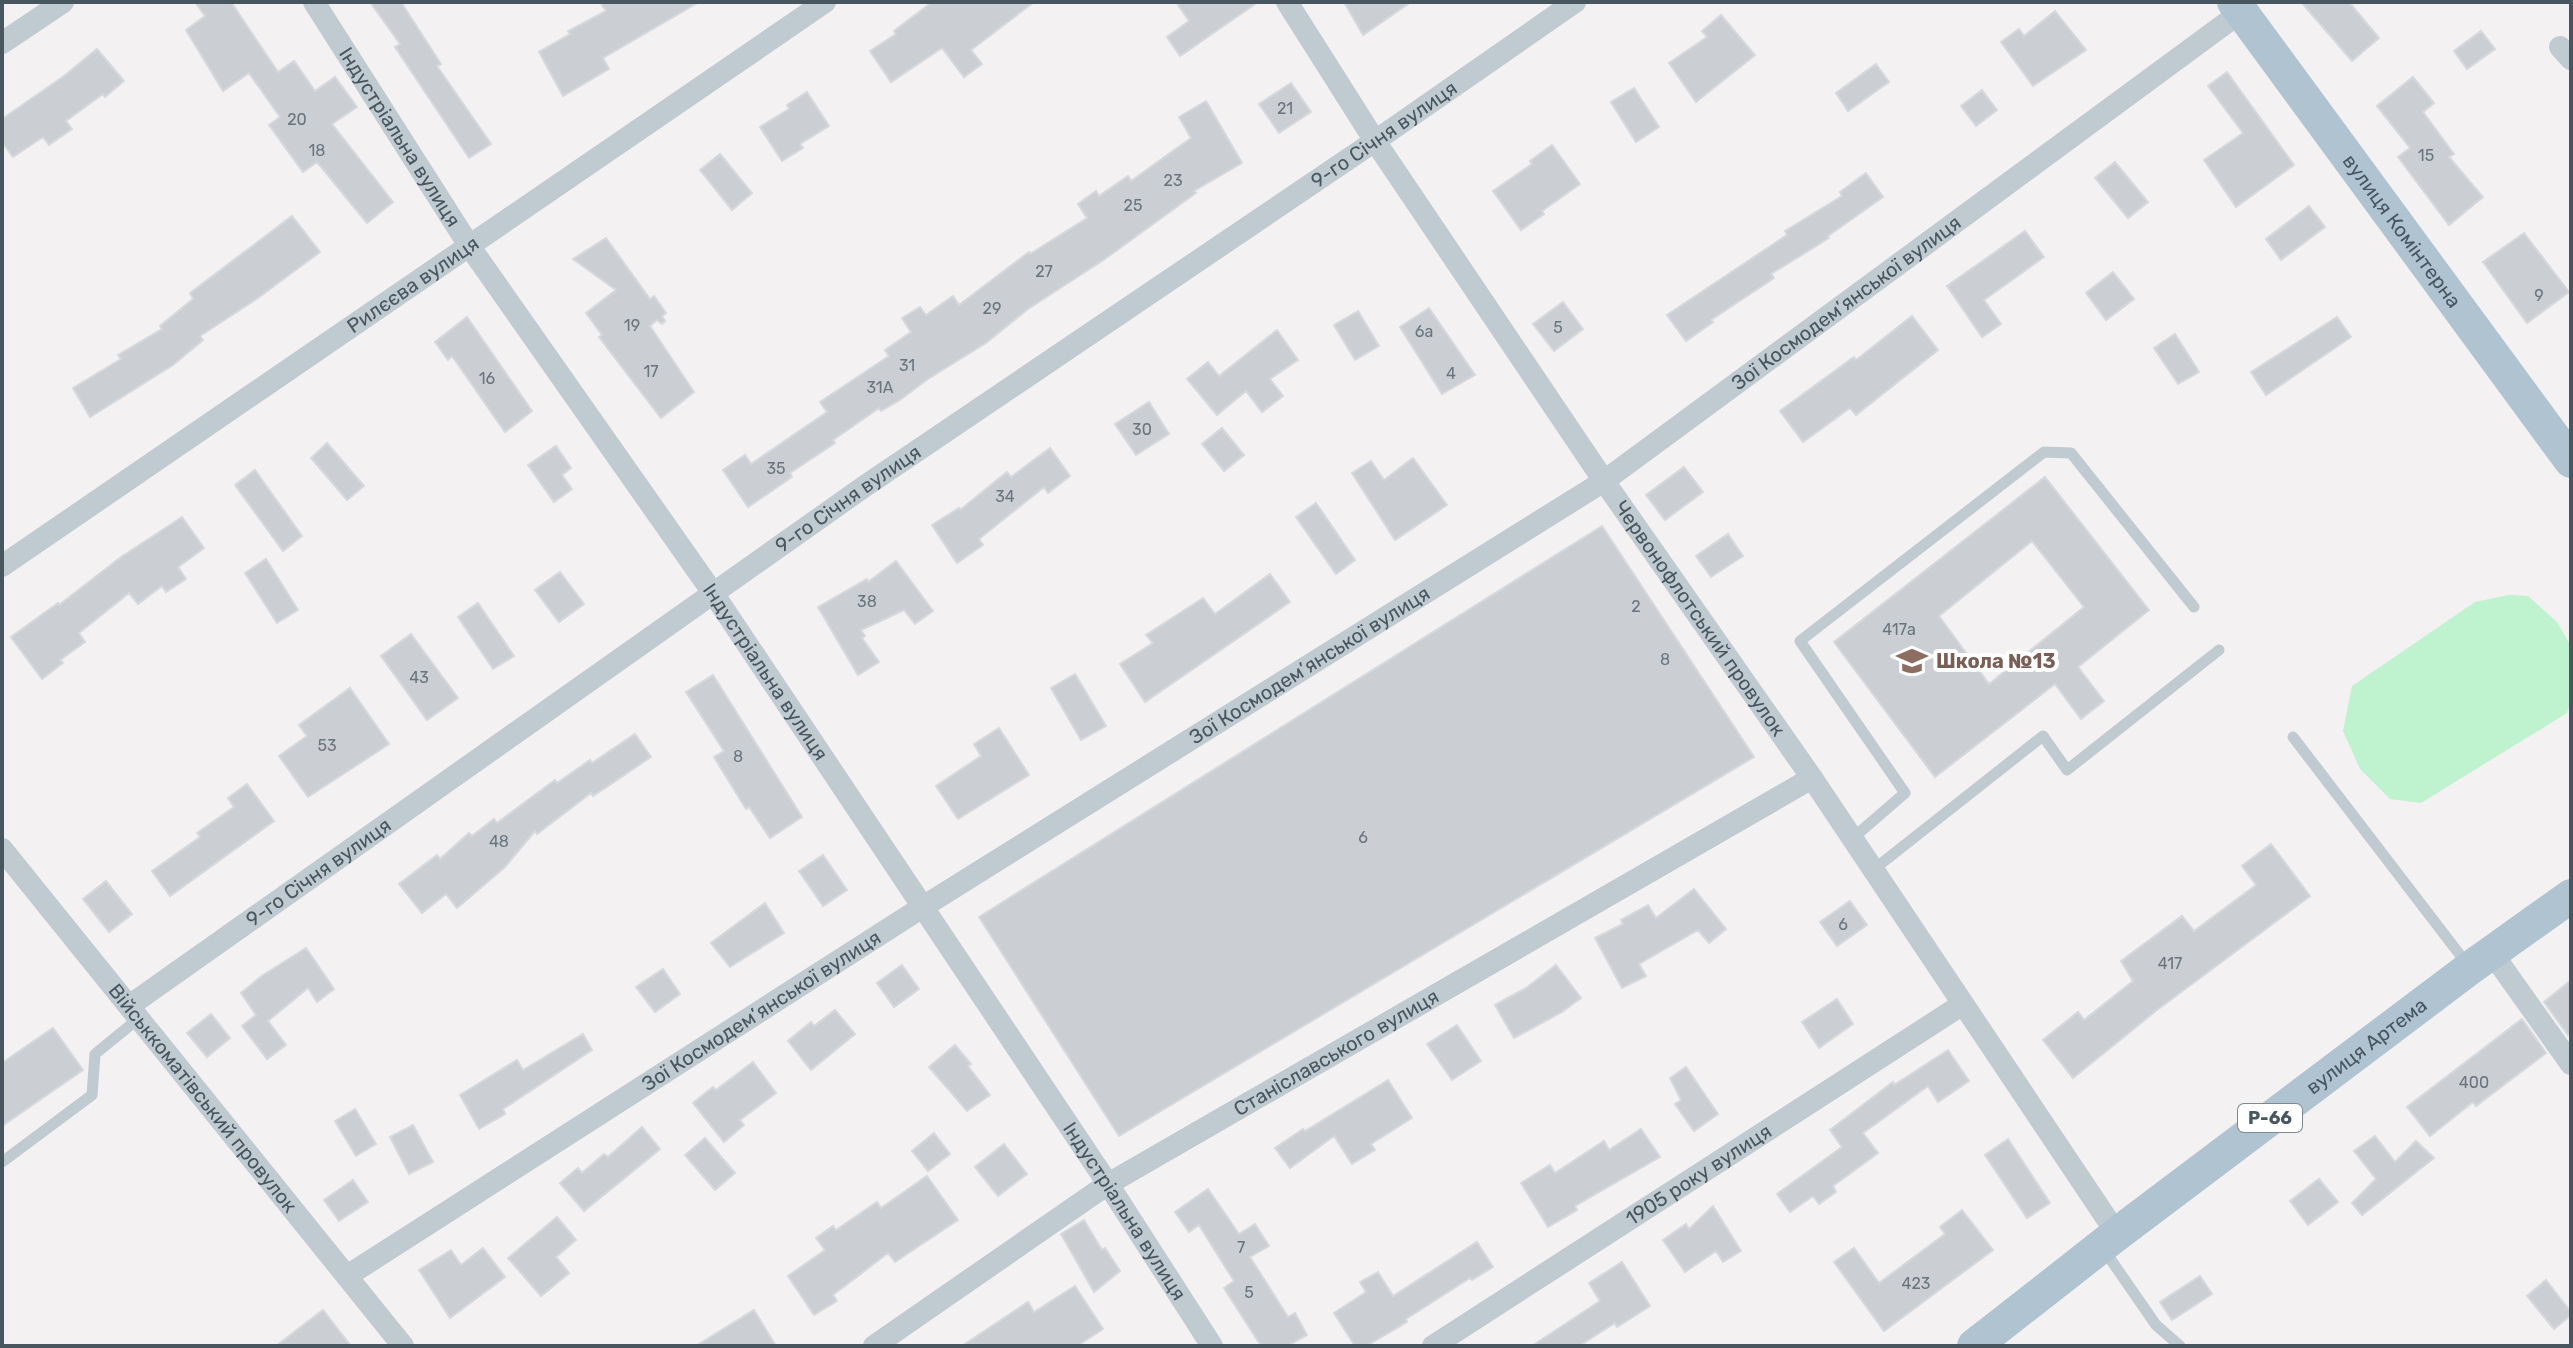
<svg xmlns="http://www.w3.org/2000/svg" width="2573" height="1348" font-family="Rubik,sans-serif">
<rect width="100%" height="100%" fill="#f4f1f2"/>
<path fill="#bff2cf" d="M2509 595 2528 596 2557 622 2571 646V699L2567 713 2421 803 2390 799 2360 769 2343 731 2352 686 2475 602Z"/>
<path fill="#cbcfd4" stroke="#d5d8dd" stroke-width="2" fill-rule="evenodd" d="M195 2H231L278 72 294 61 315 91 335 77 357 107 332 124 393 202 367 223 317 162 303 172 269 125 280 117 249 73 223 91 186 30 205 16Z
M370 2H401L441 64 437 66 491 144 469 158 395 47 400 44Z
M600 2H699L603 58 609 69 563 96 539 52 570 34 568 31 606 11Z
M932 2H1034L971 50 982 64 964 77 942 48 891 82 870 51 896 34 894 31Z
M1176 2H1258L1180 56 1167 37 1189 21Z
M1344 2H1411L1363 35Z
M2301 2H2349L2379 38 2352 61Z
M2055 11 2086 50 2033 86 2001 42 2019 29 2024 36Z
M1721 15 1755 55 1696 102 1669 63 1707 37 1702 31Z
M2481 31 2495 49 2467 69 2454 51Z
M97 49 124 81 105 97 103 94 66 121 72 129 49 145 43 137 13 157 2 142V119L64 76Z
M1876 64 1889 82 1848 111 1836 93Z
M2227 72 2294 165 2236 207 2204 160 2243 133 2208 86Z
M2413 77 2434 103 2423 112 2454 154 2449 157 2483 197 2449 225 2398 157 2410 148 2377 106Z
M1291 83 1311 112 1279 133 1259 104Z
M1634 88 1659 127 1636 142 1611 102Z
M1982 90 1997 110 1976 126 1961 106Z
M807 92 829 126 800 144 803 148 782 161 760 127 789 109 787 105Z
M1206 101 1242 163 1194 191 1196 193 1102 261 1028 309 986 343 928 379 900 400 881 411 879 408 833 440 835 443 790 473 792 477 748 507 723 470 745 455 751 464 827 412 820 402 889 356 885 350 911 332 902 318 920 307 926 315 953 296 959 305 1029 252 1030 254 1087 218 1078 204 1096 191 1099 196 1128 176 1131 181 1191 138 1179 117Z
M1552 145 1580 184 1542 211 1544 214 1521 230 1493 191 1532 164 1530 161Z
M720 154 752 193 732 210 700 170Z
M2115 162 2148 202 2128 218 2095 178Z
M1866 173 1883 197 1828 236 1829 238 1771 274 1774 278 1711 320 1713 322 1686 341 1667 315 1787 235 1785 231 1842 196 1840 192Z
M2309 206 2325 227 2281 260 2266 239Z
M292 216 320 252 258 298 200 336 203 340 173 365 90 417 73 388 121 359 118 355 162 329 160 326 193 299 190 293Z
M2025 231 2044 257 1984 300 2001 324 1982 337 1947 286Z
M2524 233 2569 292 2527 323 2483 262Z
M606 238 650 299 654 296 666 313 662 316 665 321 662 324 657 320 650 326 694 392 661 418 599 337 602 335 586 313 616 290 573 259Z
M2113 272 2134 299 2106 320 2086 293Z
M1563 302 1583 329 1554 351 1533 324Z
M1429 308 1475 375 1442 394 1400 327Z
M1358 311 1379 346 1355 360 1334 325Z
M1912 316 1938 350 1856 415 1850 408 1803 442 1780 411 1854 357 1856 360Z
M467 317 532 411 505 432 452 356 448 360 435 342Z
M2337 317 2351 337 2266 395 2251 372Z
M1277 330 1298 360 1270 379 1283 396 1262 412 1246 391 1217 415 1187 379 1208 362 1219 376Z
M2175 334 2199 372 2178 384 2154 348Z
M1149 402 1169 434 1136 455 1115 424Z
M1222 428 1244 455 1224 471 1202 444Z
M327 443 364 486 347 500 311 458Z
M556 446 571 468 562 475 572 489 554 502 528 465Z
M1050 448 1070 476 1048 493 1044 487 979 539 983 545 957 563 932 525 959 508 960 510 1007 472 1011 477Z
M1413 458 1447 505 1395 540 1352 473 1371 461 1384 480Z
M1684 467 1703 492 1665 520 1646 495Z
M255 470 302 536 283 551 235 485Z
M2045 477 2149 610 2078 667 2104 701 2081 719 2055 684 1935 777 1834 642ZM2032 541 2084 607 1989 684 1939 616Z
M1316 503 1355 560 1336 574 1296 517Z
M182 517 204 548 178 567 186 579 166 592 162 586 138 604 129 593 79 633 85 642 60 660 63 663 42 679 11 637 58 603 59 605 121 557Z
M1602 526 1754 757 1119 1136 979 917Z
M1728 534 1743 556 1711 577 1696 556Z
M266 559 298 610 277 623 245 573Z
M896 561 933 611 915 624 904 610 861 630 865 636 862 638 879 662 858 675 818 607 867 579 868 582Z
M560 572 584 604 559 622 535 590Z
M1270 574 1290 602 1145 702 1120 664 1153 643 1146 635 1203 598 1215 614Z
M478 603 514 656 493 669 458 617Z
M411 634 458 698 427 720 381 656Z
M1075 674 1106 726 1081 740 1051 688Z
M713 675 802 817 770 838 749 807 746 809 714 757 724 751 686 692Z
M350 688 389 744 308 797 279 756 307 736 299 725Z
M999 728 1029 775 958 819 936 786 981 756 974 744Z
M635 734 651 757 593 796 591 793 537 834 535 831 505 867 457 908 446 894 422 913 399 884 437 855 440 859 469 833 472 836 494 819 497 823 555 780 557 783 590 760 592 763Z
M247 784 274 821 170 896 152 871 200 837 197 833 234 807 228 798Z
M2271 844 2310 896 2157 1010 2073 1078 2043 1040 2078 1012 2084 1020 2133 981 2121 961 2182 916 2194 931 2256 885 2242 866Z
M823 855 847 890 823 906 799 871Z
M106 881 132 914 109 932 83 899Z
M1694 889 1726 929 1709 943 1698 930 1639 964 1646 976 1622 988 1595 938 1623 924 1621 920 1648 905 1656 918Z
M1850 901 1867 925 1837 946 1820 922Z
M765 903 784 933 730 967 711 943Z
M306 948 334 989 317 1002 308 988 268 1021 286 1045 267 1059 242 1026 256 1015 241 993 263 975Z
M902 965 919 989 894 1007 877 983Z
M1556 965 1581 998 1562 1012 1514 1038 1495 1005 1526 988Z
M663 969 680 994 655 1012 636 987Z
M2571 980V1032L2568 1035 2544 1002Z
M1837 999 1853 1024 1819 1048 1802 1022Z
M835 1010 855 1034 811 1070 788 1041 811 1022 814 1026Z
M211 1014 230 1038 207 1057 187 1033Z
M2522 1019 2546 1053 2476 1106 2473 1102 2430 1136 2407 1107Z
M1457 1025 1481 1061 1452 1080 1427 1044Z
M53 1028 83 1070 2 1126V1063Z
M583 1034 592 1050 503 1109 505 1114 479 1129 460 1095 517 1060 523 1070Z
M955 1045 971 1064 968 1066 990 1095 967 1111 929 1067Z
M1948 1050 1969 1081 1938 1102 1928 1086 1863 1133 1878 1153 1833 1186 1836 1192 1819 1204 1813 1196 1790 1212 1777 1194 1842 1147 1830 1130 1893 1082 1894 1085Z
M753 1062 776 1093 740 1120 744 1125 724 1142 693 1103 713 1087 716 1090Z
M1686 1067 1718 1114 1694 1131 1675 1104 1681 1100 1670 1078Z
M1388 1080 1412 1118 1371 1144 1375 1150 1352 1164 1334 1136 1290 1168 1275 1148 1303 1129 1305 1131Z
M355 1109 376 1144 356 1156 335 1121Z
M413 1125 433 1162 409 1174 390 1137Z
M642 1127 660 1149 584 1211 560 1183 578 1168 582 1173 604 1154 608 1157Z
M1641 1129 1660 1157 1575 1206 1577 1210 1548 1227 1521 1183 1550 1165 1555 1173 1604 1141 1609 1150Z
M934 1133 950 1154 928 1171 912 1151Z
M2375 1136 2395 1162 2416 1141 2434 1158 2362 1215 2352 1203 2376 1179 2354 1151Z
M705 1138 735 1173 715 1190 685 1155Z
M2008 1139 2050 1203 2027 1218 1985 1155Z
M1004 1144 1027 1174 998 1196 975 1167Z
M927 1176 958 1220 895 1262 888 1253 833 1295 837 1301 814 1315 788 1276 825 1250 816 1238 833 1226 836 1230 877 1202 881 1208Z
M2319 1179 2338 1202 2308 1225 2290 1201Z
M353 1180 368 1202 339 1221 324 1200Z
M1208 1189 1239 1234 1255 1224 1269 1246 1250 1257 1288 1317 1295 1313 1307 1335 1287 1346H1261L1224 1288 1234 1281 1199 1225 1189 1232 1175 1212Z
M1713 1206 1741 1251 1723 1262 1716 1251 1685 1272 1663 1240 1686 1224 1689 1229Z
M1962 1210 1993 1250 1884 1331 1834 1262 1854 1248 1879 1283 1945 1234 1940 1227Z
M557 1217 576 1240 556 1257 569 1273 541 1296 508 1258Z
M1084 1220 1102 1250 1105 1248 1120 1271 1094 1292 1061 1234Z
M1477 1242 1493 1267 1472 1280 1470 1278 1406 1319 1407 1322 1366 1346H1355L1334 1313 1366 1292 1360 1282 1378 1272 1393 1296Z
M483 1248 505 1277 450 1318 419 1270 451 1250 461 1265Z
M1622 1262 1650 1306 1617 1327 1615 1323 1579 1346H1532L1600 1301 1589 1283Z
M2200 1276 2212 1294 2172 1320 2160 1302Z
M2546 1280 2571 1312V1315L2554 1329 2527 1296Z
M1075 1286 1103 1329 1077 1346H962L1028 1302 1034 1312Z
M323 1310 351 1346H276Z
M754 1310 776 1346H696Z"/>
<g fill="none" stroke-linecap="round" stroke-linejoin="round">
<path stroke="#bfcad1" stroke-width="11" d="M2293 737 2467 964
M1853 838 1905 793 1800 641 2044 452 2071 453 2194 607
M1873 870 2043 736 2067 770 2219 650
M2 1162 92 1095 95 1054 138 1019
M2104 1250 2156 1325 2180 1346"/>
<g stroke="#bfcad1" stroke-width="22">
<path id="s1" d="M314 2 470 247 713 593 1108 1184 1212 1346"/>
<path id="s2" d="M1287 2 1375 141 1604 481 1812 778 2117 1234"/>
<path d="M2 43 63 2"/>
<path d="M2560 47 2571 59"/>
<path id="s3" d="M2 566 825 2"/>
<path id="s4" d="M2 849 403 1346"/>
<path d="M2492 953 2571 1064"/>
<path id="s5" d="M129 1006 865 486 1375 141 1575 2"/>
<path id="s6" d="M347 1276 921 908 1604 481 2241 12"/>
<path id="s7" d="M874 1346 1108 1184 1812 778"/>
<path id="s8" d="M1433 1346 1963 1004"/>
</g>
<g stroke="#b0c3d1" stroke-width="34">
<path id="s9" d="M2234 2 2571 461"/>
<path id="s10" d="M1974 1346 2117 1234 2470 968 2571 896"/>
</g>
</g>
<defs>
<symbol id="school-bare" viewBox="-9 -9 18 18"><path d="M0-5L7-2L0 1L-7-2ZM-4 1L0 2.5L4 1V4Q0 6-4 4Z" fill="#8d6e63" stroke="#fff" stroke-width="2.5" paint-order="stroke"/></symbol>
</defs>
<g fill-rule="evenodd">
<use href="#school-bare" x="1890" y="639" width="44" height="44"/>
</g>
<g text-anchor="middle" dominant-baseline="central" stroke-width="8" stroke-linejoin="round" paint-order="stroke">
<g font-size="16" fill="#69747d">
<text x="1285" y="108">21</text>
<text x="297" y="119">20</text>
<text x="317" y="150">18</text>
<text x="2426" y="155">15</text>
<text x="1173" y="180">23</text>
<text x="1133" y="205">25</text>
<text x="1044" y="271">27</text>
<text x="2539" y="295">9</text>
<text x="992" y="308">29</text>
<text x="632" y="325">19</text>
<text x="1558" y="327">5</text>
<text x="1424" y="331">6а</text>
<text x="907" y="365">31</text>
<text x="651" y="371">17</text>
<text x="1451" y="373">4</text>
<text x="487" y="378">16</text>
<text x="880" y="387">31А</text>
<text x="1142" y="429">30</text>
<text x="776" y="468">35</text>
<text x="1005" y="496">34</text>
<text x="867" y="601">38</text>
<text x="1636" y="606">2</text>
<text x="1899" y="629">417а</text>
<text x="1665" y="659">8</text>
<text x="419" y="677">43</text>
<text x="327" y="745">53</text>
<text x="738" y="756">8</text>
<text x="1363" y="837">6</text>
<text x="499" y="841">48</text>
<text x="1843" y="924">6</text>
<text x="2170" y="963">417</text>
<text x="2474" y="1082">400</text>
<text x="1241" y="1247">7</text>
<text x="1916" y="1283">423</text>
<text x="1249" y="1292">5</text>
</g>
<rect fill="#fff" stroke="#7f8990" stroke-width="2" x="2238" y="1104" width="64" height="28" rx="6"/>
<g font-size="18" font-weight="bold" fill="#485660">
<text x="2270" y="1118">Р-66</text>
</g>
<g font-size="20" fill="#485660" stroke="#fff">
<text stroke="none"><textPath href="#s5" startOffset="1528">9-го Січня вулиця</textPath></text>
<text stroke="none"><textPath href="#s1" startOffset="160">Індустріальна вулиця</textPath></text>
<text stroke="none"><textPath href="#s9" startOffset="284">вулиця Комінтерна</textPath></text>
<text stroke="none"><textPath href="#s3" startOffset="498">Рилєєва вулиця</textPath></text>
<text stroke="none"><textPath href="#s6" startOffset="1788">Зої Космодем’янської вулиця</textPath></text>
<text stroke="none"><textPath href="#s5" startOffset="880">9-го Січня вулиця</textPath></text>
<text stroke="none"><textPath href="#s2" startOffset="742">Червонофлотський провулок</textPath></text>
<text stroke="none"><textPath href="#s6" startOffset="1140">Зої Космодем’янської вулиця</textPath></text>
<text stroke="none"><textPath href="#s1" startOffset="808">Індустріальна вулиця</textPath></text>
<text stroke="none"><textPath href="#s5" startOffset="232">9-го Січня вулиця</textPath></text>
<text stroke="none"><textPath href="#s6" startOffset="492">Зої Космодем’янської вулиця</textPath></text>
<text stroke="none"><textPath href="#s10" startOffset="494">вулиця Артема</textPath></text>
<text stroke="none"><textPath href="#s7" startOffset="548">Станіславського вулиця</textPath></text>
<text stroke="none"><textPath href="#s4" startOffset="320">Військкоматівський провулок</textPath></text>
<text stroke="none"><textPath href="#s8" startOffset="316">1905 року вулиця</textPath></text>
<text stroke="none"><textPath href="#s1" startOffset="1456">Індустріальна вулиця</textPath></text>
</g>
<g font-size="20" font-weight="bold" fill="#785e54" stroke="#fff" text-anchor="start">
<text x="1936" y="661">Школа №13</text>
</g>
</g>
<rect width="2573" height="1348" fill="none" stroke="#485660" stroke-width="8"/>
</svg>
